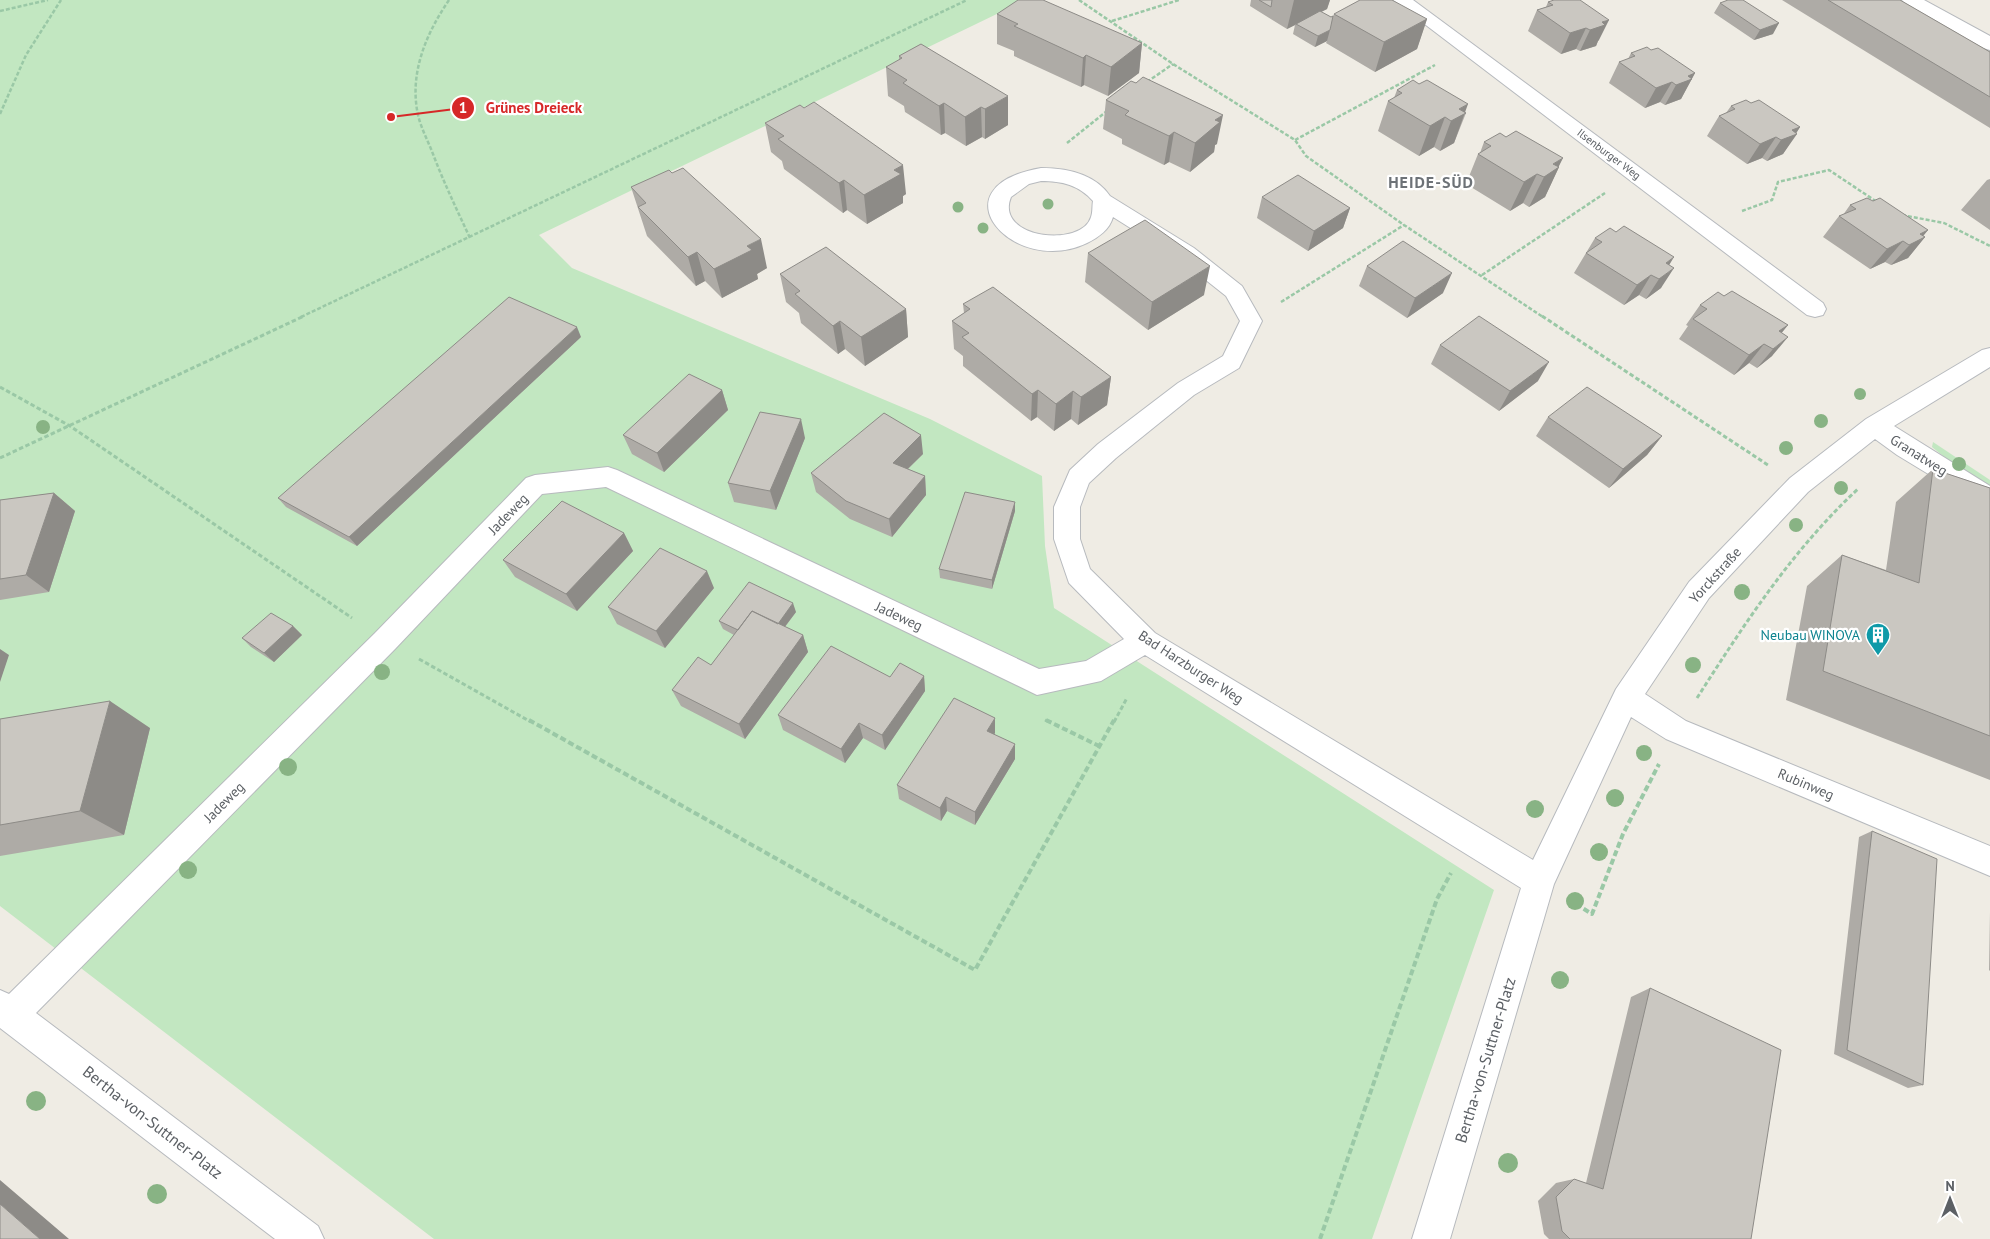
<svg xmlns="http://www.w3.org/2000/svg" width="1990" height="1239" font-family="'PT Sans',sans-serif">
<rect width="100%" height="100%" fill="#efece4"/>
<path fill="#c2e7c1" d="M0 0H1026L539 235 572 268 930 419 1042 476 1045 546 1054 608 1494 890 1372 1239H434L0 906Z
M1933 442 1990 480V488L1959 469 1932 447Z"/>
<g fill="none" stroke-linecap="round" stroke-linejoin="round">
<defs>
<path id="minor" d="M1393 0H1413L1823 303 1826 309 1823 315 1815 317 1807 315Z
M1902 0H1924L1990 36V50L1983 48 1905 4Z
M1041 168C1067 168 1095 174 1110 196L1194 248 1242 286 1262 321 1239 368 1194 395 1116 458 1089 483 1080 507V539L1090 569 1155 633 1533 860 1616 689 1689 582 1790 478 1866 419 1982 350 1990 348V367L1894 426 1990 486V509L1981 506 1897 455 1875 439 1808 492 1709 598 1645 694 1686 721 1990 846V876L1666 739 1631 717 1554 884 1450 1239H1412L1521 888 1145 655 1101 681 1037 695 606 487 542 494 395 649 36 1013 318 1226 324 1239H275L0 1028V990L9 994 375 633 526 478 535 475 608 467 617 470 1039 669 1086 661 1124 639 1069 583 1054 539V507L1070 470 1098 444 1178 383 1223 356 1240 321 1226 296 1178 258 1113 217C1110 229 1098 238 1087 243 1014 278 932 187 1041 168ZM1041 181C1062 181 1079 185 1093 201 1092 206 1093 212 1091 217 1082 248 994 239 1011 197L1029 184Z"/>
</defs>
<use href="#minor" stroke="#b7babe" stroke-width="2"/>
<path stroke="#9ac8a6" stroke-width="2.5" stroke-dasharray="4 2" stroke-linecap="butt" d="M449 0C426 34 409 73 418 115 421 128 428 141 433 154 444 183 457 210 470 238
M1079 0 1173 64 1295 140 1306 156 1404 225 1543 317
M0 11 48 0
M1112 21 1179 0
M1147 82 1173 64
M0 114 26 55 61 0
M1295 140 1435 65
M1067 143 1107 111
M1742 211 1772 200 1778 182 1829 170 1877 202
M1902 215 1944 223 1990 246
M1482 275 1605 193
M1281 302 1404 225
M301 317 967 0"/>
<path stroke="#9ac8a6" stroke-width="3" stroke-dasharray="4.5 2.5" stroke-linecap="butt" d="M1542 316 1768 465
M0 387 70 426 352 618
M0 458 304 316
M419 659 531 722
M1697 698C1745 623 1793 549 1859 488
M1045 720 1049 722
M1114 722 1127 698"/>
<path stroke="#9ac8a6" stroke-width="4" stroke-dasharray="6 3" stroke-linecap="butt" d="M529 720 975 970 1114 720
M1046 720 1099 746
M1576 904 1592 914 1623 834 1659 764
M1320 1239 1437 899 1451 873"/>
<use href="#minor" fill="#fff" fill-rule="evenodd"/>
</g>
<g fill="#88b384">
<circle cx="1048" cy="204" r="5.5"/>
<circle cx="958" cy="207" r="5.5"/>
<circle cx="983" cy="228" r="5.5"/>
<circle cx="1860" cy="394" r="6"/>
<circle cx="1821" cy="421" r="7"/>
<circle cx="43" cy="427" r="7"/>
<circle cx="1786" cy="448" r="7"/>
<circle cx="1959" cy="464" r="7"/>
<circle cx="1841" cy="488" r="7"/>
<circle cx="1796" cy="525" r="7"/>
<circle cx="1742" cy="592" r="8"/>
<circle cx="1693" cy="665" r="8"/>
<circle cx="382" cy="672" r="8"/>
<circle cx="1644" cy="753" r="8"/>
<circle cx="288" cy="767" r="9"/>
<circle cx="1615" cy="798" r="9"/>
<circle cx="1535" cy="809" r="9"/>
<circle cx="1599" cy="852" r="9"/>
<circle cx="188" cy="870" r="9"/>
<circle cx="1575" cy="901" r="9"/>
<circle cx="1560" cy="980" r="9"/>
<circle cx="36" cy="1101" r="10"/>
<circle cx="1508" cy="1163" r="10"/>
<circle cx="157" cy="1194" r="10"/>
</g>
<path fill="#aeaba6" d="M1251 0H1330L1327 9 1321 12 1331 17 1333 16 1334 14 1427 19 1417 49 1375 72 1326 43 1327 41 1315 47 1293 34 1295 25 1287 29 1250 6Z
M1580 0 1599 40 1598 41 1596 46 1580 51 1576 49 1561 54 1528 31 1537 10 1546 7 1548 2Z
M1782 0H1900L1990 52V128Z
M1720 3 1773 34 1754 40 1714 13Z
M997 14 1142 43 1139 73 1108 96 1084 85 1081 87 1014 56V51L997 44Z
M921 44 1008 125 985 139 982 137 966 146 945 133 941 135 905 112 904 106 888 96 886 67 899 60V56Z
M1651 50 1695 73 1681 99 1665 105 1660 102 1645 108 1609 83 1619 62 1628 59 1631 53Z
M1397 90 1466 113 1454 143 1440 151 1434 147 1419 156 1378 131 1388 101 1394 98Z
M1106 100 1217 144 1215 145 1214 152 1190 172 1169 162 1164 165 1122 144V139L1103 129Z
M1751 103 1800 127 1783 154 1767 161 1762 158 1747 164 1707 136 1719 116 1726 113 1731 106Z
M765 123 906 194 903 196V203L867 224 847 210 843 213 784 169 782 161 771 152Z
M1484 142 1559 167 1545 197 1529 207 1523 203 1510 211 1466 184 1478 154 1480 153Z
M1990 179V230L1961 210 1987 180Z
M631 187 767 268 757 274 758 279 722 298 705 281 696 286 647 236Z
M1262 197 1350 208 1343 228 1308 251 1257 218Z
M1873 201 1928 230 1923 236 1925 237 1908 258 1891 265 1885 262 1870 269 1823 237 1839 216 1843 215 1850 205Z
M1595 238 1669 265 1661 288 1646 299 1639 295 1624 305 1574 273Z
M1088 253 1204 295 1148 330 1085 282Z
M1367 266 1443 293 1407 318 1359 286Z
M780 274 906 309 908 337 865 366 845 349 838 354 801 323 799 313 786 302Z
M1724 296 1788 325 1781 333 1772 356 1757 368 1749 363 1734 375 1679 339 1688 326 1686 325 1700 305Z
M963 304 1111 377 1107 405 1078 425 1071 419 1054 431 1037 417 1031 421 963 366V356L954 349 952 321 964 313Z
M581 337 357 546 286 507 278 498Z
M1440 345 1538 381 1499 411 1431 364Z
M722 390 728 410 664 472 632 454 623 435Z
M1548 417 1662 436 1647 455 1609 488 1536 436Z
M805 438 776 510 734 502 728 483Z
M923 454 908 469 925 476 926 495 892 537 850 519 816 492 811 473Z
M1933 469 1990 488V780L1786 700 1807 586 1842 555 1886 570 1896 502Z
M54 493 75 511 49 592 0 600V500Z
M1015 502V511L992 589 940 578 939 569Z
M624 533 633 551 577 611 515 577 503 560Z
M714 588 665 648 617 624 608 607Z
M796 612 785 627 803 635 808 652 745 739 681 706 672 690 711 665 734 635 723 629 719 621Z
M293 626 302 635 274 662 251 647 242 638Z
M924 676 925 691 885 750 863 738 845 763 783 730 778 715Z
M0 719 150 728 124 835 0 856Z
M995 733 994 734 1015 759 975 825 947 811 941 821 899 799 897 785Z
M1872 831 1923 1085 1908 1088 1834 1054 1859 837Z
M1990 912V971L1989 970Z
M1650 988 1751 1239H1549L1544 1234 1538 1201 1556 1183 1574 1179 1586 1183 1631 997Z"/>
<path fill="#8d8b87" d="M1294 0H1330L1327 9 1297 24H1296L1295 25 1287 29Z
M1427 19 1417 49 1375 72 1384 42Z
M1609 20 1599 40 1598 41 1596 46 1580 51 1590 30 1602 22Z
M1779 23 1773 34 1754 40 1760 30Z
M1586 28 1576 49 1561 54 1570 33Z
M1330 30 1327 41 1315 47 1318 36Z
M1142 43 1139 73 1108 96 1111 67Z
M1086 55 1084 85 1081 87 1083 58Z
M1695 73 1681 99 1665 105 1676 85 1688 76Z
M1672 82 1660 102 1645 108 1656 88Z
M1008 96V125L985 139V109Z
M944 103 945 133 941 135 939 106Z
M1468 104 1454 143 1440 151 1451 121 1459 109Z
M981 107 982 137 966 146 965 117Z
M1223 115 1217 144 1215 145 1214 152 1190 172 1195 143 1215 120Z
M1445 117 1434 147 1419 156 1430 126Z
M1800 127 1795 135 1797 134 1783 154 1767 161 1781 140 1792 130Z
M1174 132 1169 162 1164 165 1169 136Z
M1776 137 1762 158 1747 164 1760 144Z
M1563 158 1558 168 1559 167 1545 197 1529 207 1544 177 1553 164Z
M903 165 906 194 903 196V203L867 224 864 195 894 170Z
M1537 174 1523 203 1510 211 1524 182Z
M844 180 847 210 843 213 839 183Z
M1350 208 1343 228 1308 251 1314 231Z
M1928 230 1919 241 1925 237 1908 258 1891 265 1920 234Z
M761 239 767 268 757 274 758 279 722 298 714 269 747 246Z
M1903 241 1885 262 1870 269 1887 249Z
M697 252 705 281 696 286 688 257Z
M1674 257 1662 277 1674 268 1661 288 1646 299 1659 279 1666 263Z
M1210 266 1204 295 1148 330 1152 302Z
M1452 273 1443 293 1407 318 1415 298Z
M1651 275 1639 295 1624 305 1637 285Z
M906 309 908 337 865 366 861 337Z
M840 321 845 349 838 354 833 326Z
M1788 325 1772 345 1779 331Z
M577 327 581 337 357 546 349 537Z
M1788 337 1772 356 1757 368 1773 349Z
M1764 344 1749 363 1734 375 1749 355Z
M1549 362 1538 381 1499 411 1510 391Z
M1111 377 1107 405 1078 425 1081 397Z
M722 390 728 410 664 472 657 453Z
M1038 390 1037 417 1031 421 1032 394Z
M1073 391 1071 419 1054 431 1056 404Z
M801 419 805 438 776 510 770 491Z
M921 435 923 454 895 481 893 463Z
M1662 436 1647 455 1609 488 1623 469Z
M925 476 926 495 892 537 889 519Z
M54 493 75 511 49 592 26 575Z
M1015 502V511L992 589V580Z
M624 533 633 551 577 611 566 594Z
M707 571 714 588 665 648 656 631Z
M793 603 796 612 777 637 774 629Z
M293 626 302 635 274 662 264 653Z
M803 635 808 652 745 739 739 724Z
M0 649 9 655 0 682Z
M924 676 925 691 885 750 882 735Z
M110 701 150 728 124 835 80 811Z
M995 718V733L988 745 987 731Z
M859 723 863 738 845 763 841 749Z
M1015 744V759L975 825V812Z
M946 797 947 811 941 821 940 808Z
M0 1180 69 1239H40L0 1204Z"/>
<path fill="#cac7c1" stroke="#8d8b87" d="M1018 0H1043L1142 43 1111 67 1086 55 1083 58 1014 26 1018 24 997 14Z
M1259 0H1272L1271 7Z
M1360 0H1392L1427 19 1384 42 1334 14Z
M1554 0H1580L1609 20 1602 22 1605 25 1590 30 1586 28 1570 33 1537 10 1553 5 1548 2Z
M1728 0H1743L1779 23 1760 30 1720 3Z
M1828 0H1900L1990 52V97Z
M1320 11 1331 17 1333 16 1330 30 1318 36 1296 24Z
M921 44 1008 96 985 109 981 107 965 117 944 103 939 106 903 83 907 80 886 67 902 58 899 56Z
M1647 47 1651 50 1658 48 1695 73 1688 76 1692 79 1676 85 1672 82 1656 88 1619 62 1635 56 1631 53Z
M1143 77 1223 115 1215 120 1220 122 1195 143 1174 132 1169 136 1125 115 1129 111 1106 100 1131 81 1136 83Z
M1413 80 1419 84 1427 80 1468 104 1459 109 1466 113 1451 121 1445 117 1430 126 1388 101 1402 93 1397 90Z
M1746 100 1751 103 1759 100 1800 127 1792 130 1797 134 1781 140 1776 137 1760 144 1719 116 1735 109 1731 106Z
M814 102 903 165 894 170 901 174 864 195 844 180 839 183 778 139 784 136 765 123 800 105 804 108Z
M1516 131 1563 158 1553 164 1559 167 1544 177 1537 174 1524 182 1478 154 1491 146 1484 142 1500 133 1506 137Z
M683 168 761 239 747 246 752 250 714 269 697 252 688 257 638 207 646 203 631 187 669 170 672 173Z
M1298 175 1350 208 1314 231 1262 197Z
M1867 198 1873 201 1880 198 1928 230 1920 234 1925 237 1909 245 1903 241 1887 249 1839 216 1856 209 1850 205Z
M1145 220 1210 266 1152 302 1088 253Z
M1624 226 1674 257 1666 263 1674 268 1659 279 1651 275 1637 285 1586 253 1602 242 1595 238 1610 228 1616 232Z
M1403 241 1452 273 1415 298 1367 266Z
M826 247 906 309 861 337 840 321 833 326 795 294 800 291 780 274Z
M993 287 1111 377 1081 397 1073 391 1056 404 1038 390 1032 394 962 337 969 333 952 321 970 309 963 304Z
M1732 291 1788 325 1779 331 1788 337 1773 349 1764 344 1749 355 1693 319 1707 309 1700 305 1718 292 1724 296Z
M509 297 577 327 349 537 278 498Z
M1479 316 1549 362 1510 391 1440 345Z
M689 374 722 390 657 453 623 435Z
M1587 387 1662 436 1623 469 1548 417Z
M760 412 801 419 770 491 728 483Z
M884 413 921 435 893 463 925 476 889 519 846 501 811 473Z
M1933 469 1990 488V736L1823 671 1842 555 1919 583Z
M965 492 1015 502 992 580 939 569Z
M54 493 26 575 0 579V500Z
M562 501 624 533 566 594 503 560Z
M660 548 707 571 656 631 608 607Z
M749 582 793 603 778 624 752 611 738 630 719 621Z
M752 611 803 635 739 724 672 690 698 657 711 665Z
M271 613 293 626 264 653 242 638Z
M831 646 890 677 900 663 924 676 882 735 859 723 841 749 778 715Z
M954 698 995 718 987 731 1015 744 975 812 946 797 940 808 897 785Z
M110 701 80 811 0 825V719Z
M1872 831 1937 859 1923 1085 1847 1050Z
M1650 988 1781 1050 1751 1239H1570L1562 1231 1556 1197 1574 1179 1603 1189Z
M0 1204 40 1239H0Z"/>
<defs>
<symbol id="building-pin" viewBox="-11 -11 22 30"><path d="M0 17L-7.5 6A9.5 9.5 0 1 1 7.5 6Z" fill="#0f9aa8" stroke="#fff"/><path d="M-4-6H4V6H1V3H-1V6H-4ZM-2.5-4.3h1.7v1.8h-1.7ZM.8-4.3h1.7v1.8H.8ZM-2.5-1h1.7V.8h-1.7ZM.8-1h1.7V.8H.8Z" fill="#fff"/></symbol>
</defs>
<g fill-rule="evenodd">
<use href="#building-pin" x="1864" y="621" width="28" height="38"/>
</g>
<g text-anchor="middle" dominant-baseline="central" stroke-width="4.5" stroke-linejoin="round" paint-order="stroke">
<g font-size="11" fill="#5c6065" stroke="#fff">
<text transform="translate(1609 154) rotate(37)">Ilsenburger Weg</text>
</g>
<g font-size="14" fill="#5c6065" stroke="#fff">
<text transform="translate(1919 455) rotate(32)">Granatweg</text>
<text transform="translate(508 514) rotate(-46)">Jadeweg</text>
<text transform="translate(1715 575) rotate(-48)">Yorckstraße</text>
<text transform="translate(899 616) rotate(25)">Jadeweg</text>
<text transform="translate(1191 667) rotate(33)">Bad Harzburger Weg</text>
<text transform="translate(1806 784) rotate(23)">Rubinweg</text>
<text transform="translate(224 802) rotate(-45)">Jadeweg</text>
</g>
<g font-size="14" fill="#0d838f" stroke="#fff" text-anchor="end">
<text x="1860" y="635">Neubau WINOVA</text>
</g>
<g font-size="16" font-weight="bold" letter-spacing="1" fill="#6d7277" stroke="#fff">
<text x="1431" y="182">HEIDE-SÜD</text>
</g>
<g font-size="16" fill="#5c6065" stroke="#fff">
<text transform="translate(1485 1060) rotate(-73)">Bertha-von-Suttner-Platz</text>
<text transform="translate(153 1122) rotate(38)">Bertha-von-Suttner-Platz</text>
</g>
</g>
<path fill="none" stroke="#d62828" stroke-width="2" d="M391 117L463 108"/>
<g fill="#d62828" stroke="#fff" stroke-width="2">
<circle cx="391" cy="117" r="5"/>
<circle cx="463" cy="108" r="12"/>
</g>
<g font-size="15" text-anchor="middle" font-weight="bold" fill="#fff">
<text x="463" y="113">1</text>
</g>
<g font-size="15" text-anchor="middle" font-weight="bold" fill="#d62828" stroke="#fff" stroke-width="4.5" stroke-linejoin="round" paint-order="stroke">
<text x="534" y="113">Grünes Dreieck</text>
</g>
<g transform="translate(1950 1199)" stroke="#ffffff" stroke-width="4" paint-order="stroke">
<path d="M0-4L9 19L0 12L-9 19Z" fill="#5c6065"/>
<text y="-8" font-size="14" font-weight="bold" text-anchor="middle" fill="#5c6065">N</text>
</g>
</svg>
